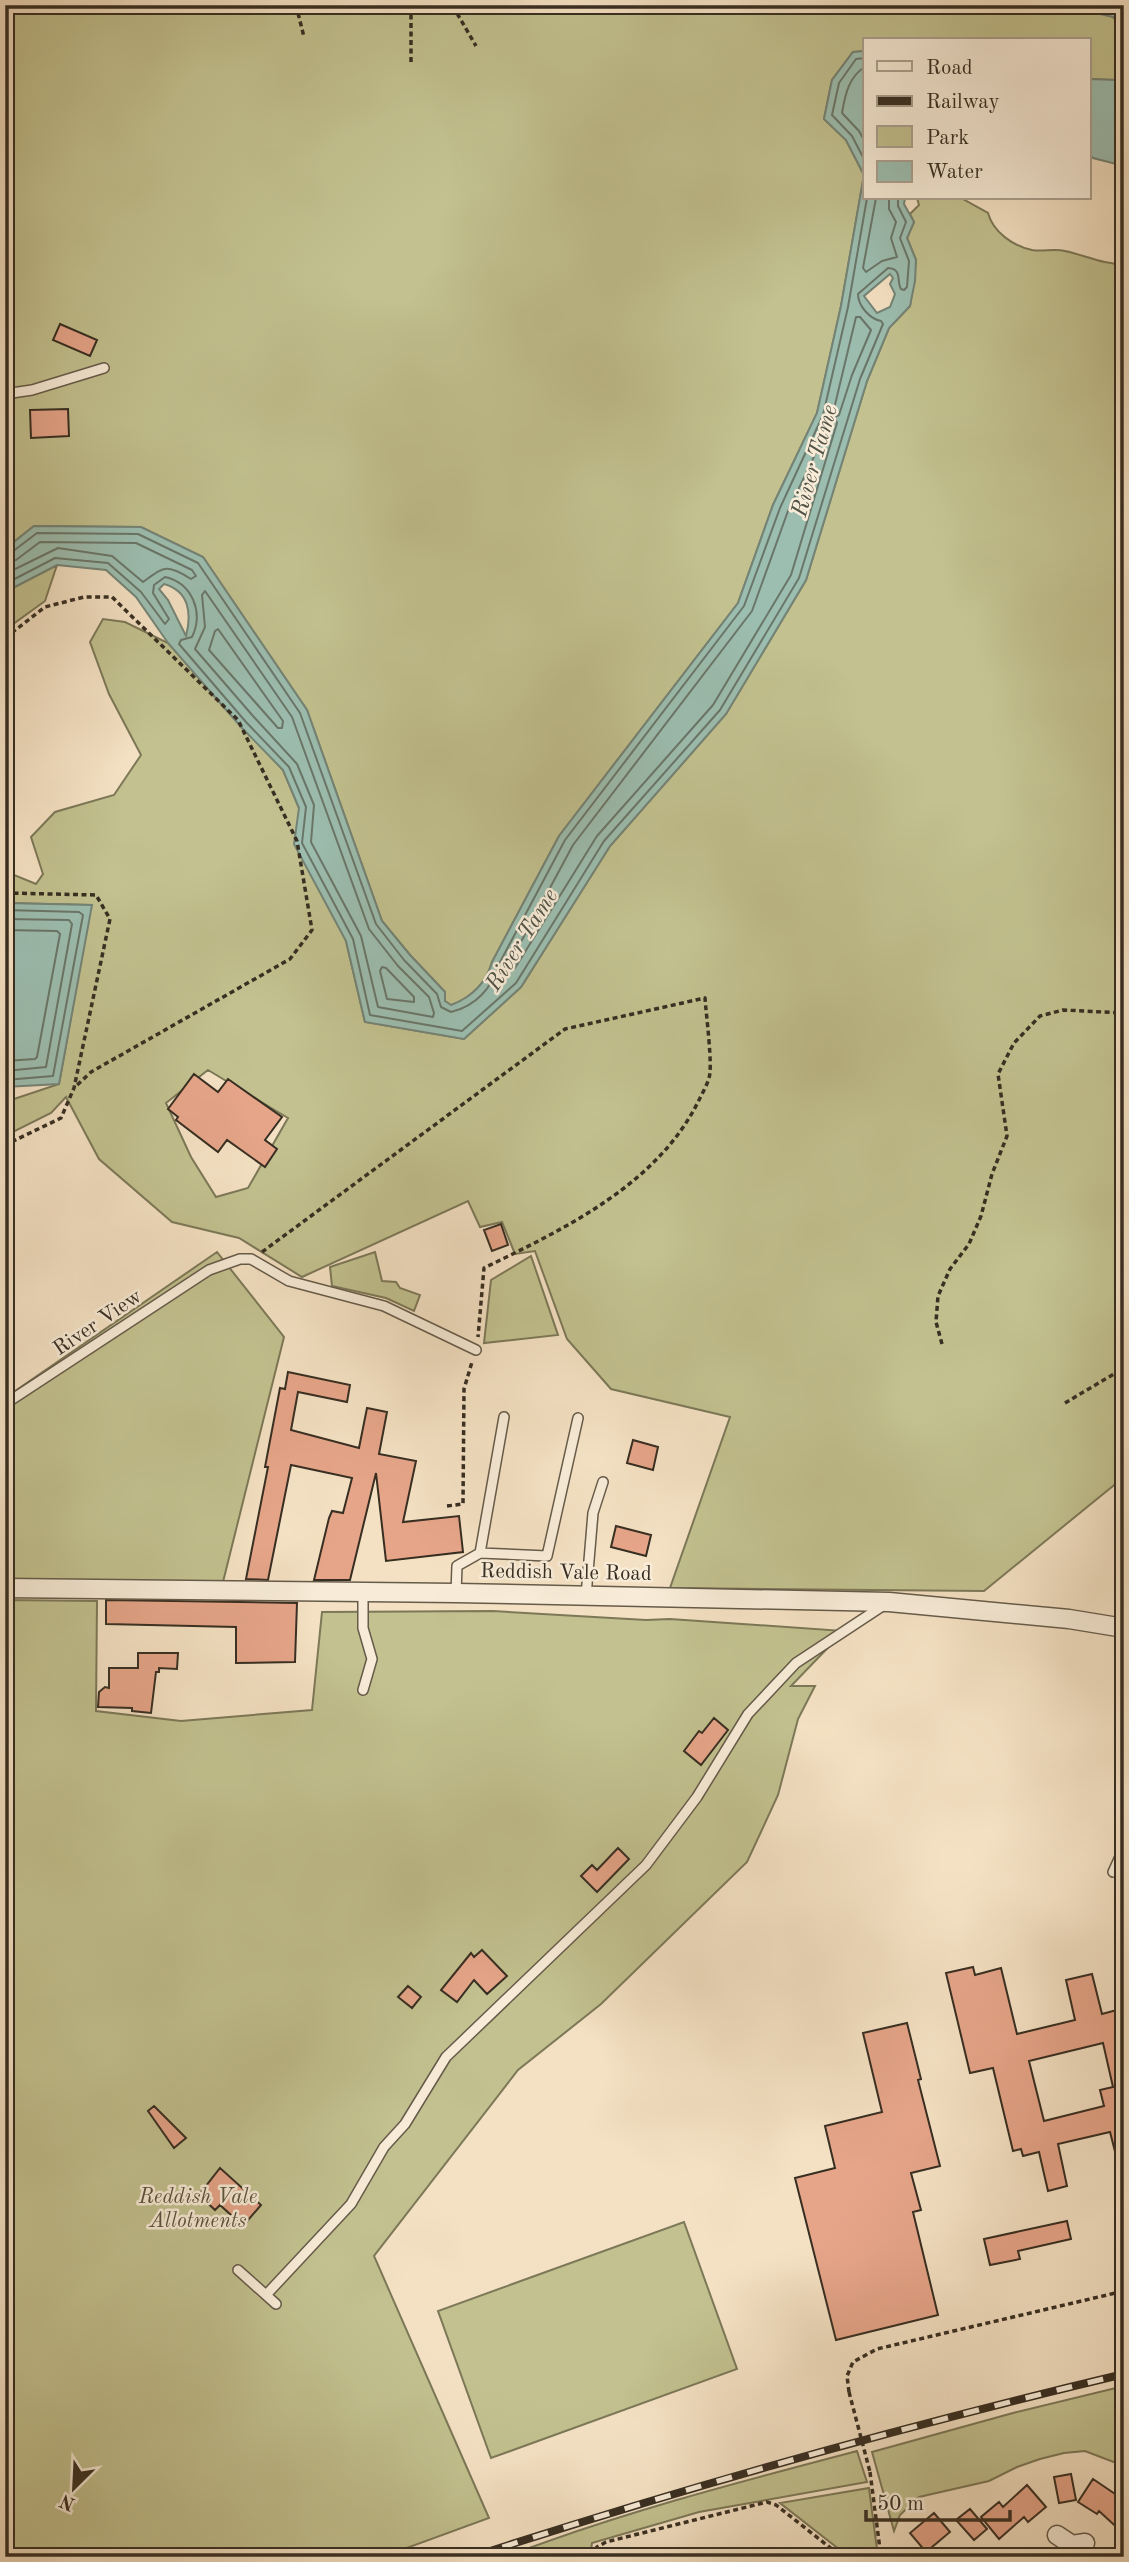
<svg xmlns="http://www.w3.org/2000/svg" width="1129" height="2562" font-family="'Old Standard TT',serif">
<rect width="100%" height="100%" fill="#f4e1c3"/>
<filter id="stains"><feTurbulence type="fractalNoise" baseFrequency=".00286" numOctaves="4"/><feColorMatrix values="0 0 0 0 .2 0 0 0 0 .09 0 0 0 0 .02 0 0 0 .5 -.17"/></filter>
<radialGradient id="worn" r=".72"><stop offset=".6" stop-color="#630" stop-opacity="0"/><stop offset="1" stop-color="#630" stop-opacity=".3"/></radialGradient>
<path fill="#c2c18f" stroke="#7c7858" stroke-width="2" fill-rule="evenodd" d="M5 5H1089L1091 12C1098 13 1108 14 1113 17 1129 29 1125 64 1116 80L1089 79V40H865V51L853 52 832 80 824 119 846 140 864 175 841 306 817 413 773 505 738 603 559 836 492 962C486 984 472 997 451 1006L445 1001V992L410 955 382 921 307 710 203 557 141 527 34 526 5 549Z
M917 198H961L988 213C993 232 1013 246 1032 250 1043 252 1054 248 1065 251 1084 255 1105 265 1124 264V1477L984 1591 670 1588 730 1417 611 1389 567 1339 535 1251 515 1254 502 1222 480 1227 468 1201 302 1277 239 1238 172 1222 99 1159 66 1097 51 1113 5 1136V1102L59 1084 91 905 5 903V869L9 873 36 884 43 874 31 837 55 812 114 795 141 755 109 694 90 642 103 619 125 622 168 643 283 770 299 808 346 941 365 1022 464 1039 521 987 610 846 726 714 806 580 867 381 889 328 910 306 916 260 907 238 914 222 910 214 919 205ZM208 1070 288 1118 248 1188 216 1197 191 1157 166 1103Z
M57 565 45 601 12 625 5 645V592Z
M217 1252 284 1337 222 1586 5 1580V1398Z
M375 1252 382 1281 396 1282 400 1288 420 1295 414 1311 386 1298 332 1286 330 1267Z
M531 1256 558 1335 484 1343 491 1280Z
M5 1600 97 1601 96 1711 181 1721 312 1710 322 1612 493 1611 646 1620 670 1619 844 1631 791 1686H815L798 1719 778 1795 747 1862 601 2004 518 2070 374 2256 489 2518 382 2557H5Z
M684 2222 737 2369 491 2458 438 2311Z
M1124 2386V2466L1085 2451 1064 2453 1040 2459 1017 2467 989 2481 919 2497 900 2515 894 2531 872 2452 1013 2413Z
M857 2451 867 2482 699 2512 592 2543 590 2557H505C620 2513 739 2482 857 2451Z
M869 2488 878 2557H849L780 2503Z"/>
<path fill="#9cbeb0" stroke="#748477" stroke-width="2" fill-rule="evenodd" d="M1089 5H1124V30L1113 17 1091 12Z
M865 51V198H905L904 204 914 222 907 238 916 260 915 281 910 306 889 328 867 381 806 580 726 714 610 846 521 987 464 1039 365 1022 346 941 294 844 299 808 283 770 241 727 168 643 136 597 106 570 57 565 5 592V549L34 526 141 527 203 557 307 710 382 921 410 955 445 992V1001L451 1005C472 997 486 984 492 962L559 836 738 603 773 505 817 413 841 306 864 175 846 140 824 119 832 80 853 52ZM890 274 893 278 890 284 895 294 890 307 877 313 864 296ZM164 584C189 591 192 613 186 636L168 600 159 589Z
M1124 66V166L1093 158 1089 153V79L1116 80Z
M5 903 92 905 59 1084 5 1087Z"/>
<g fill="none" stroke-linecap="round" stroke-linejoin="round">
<path stroke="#6a7669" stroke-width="2" d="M865 58 856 59 839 83 832 115 852 136 865 161
M865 67C849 76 845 95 842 113L859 131 865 142
M876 198 863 268 866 272 882 261 897 257 891 238 896 222 889 209V198
M856 317H860L871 330 852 375 839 415 835 417 833 413Z
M832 419 836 420 837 423 791 575 713 705 597 836 515 968 510 969 509 964 573 845 752 611 788 511Z
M5 554 12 552 37 533 138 534 198 563 300 713 376 924 404 960 437 994 441 1007 451 1012C476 1006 492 988 499 964L565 840 744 606 780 508 823 415 848 307 867 198
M5 562 16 560 40 542 136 543 192 570 196 576 191 579C166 563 164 567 143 582L112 556 58 548 5 574
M5 584 55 558 108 563 141 592 165 624 169 619 153 593 154 585 165 577C192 583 204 612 192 637L181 640 179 644 246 722 289 767 306 807 302 843 353 939 370 1015 462 1031 516 983 604 841 720 710 799 578 860 379 883 324 881 321C870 319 858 306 858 294L888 268C903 269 896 281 901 289L904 290 907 287 909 261 900 238 906 222 898 206V198
M205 591 292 717 369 929 398 966 429 997 434 1013 433 1017 378 1007 361 936 311 842 314 805 297 764 253 716 195 649 205 627 202 595Z
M218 629 283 721 282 728H278L209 650 215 631Z
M5 910 79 912 83 915 53 1076 5 1080
M5 919 69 920 72 924 46 1067 5 1071
M5 930 57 931 60 934 37 1057 35 1059 5 1061
M382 967 386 968 414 997V1002L387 999 380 971Z"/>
</g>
<path fill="#e6a589" stroke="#372e22" stroke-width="2" fill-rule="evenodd" d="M60 324 97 340 90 356 53 340Z
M68 409 69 436 31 438 30 410Z
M194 1074 218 1092 228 1079 282 1117 265 1140 277 1149 265 1167 227 1140 218 1152 176 1120 178 1117 168 1109Z
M501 1224 508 1245 492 1251 484 1230Z
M288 1372 350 1385 347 1402 298 1392 291 1430 359 1448 367 1408 387 1412 379 1454 416 1461 403 1522 459 1516 463 1552 386 1561 376 1473 350 1580H314L329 1518 332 1511 343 1513 352 1478 291 1465 268 1580 246 1579 268 1467H265L280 1388 285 1389Z
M633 1440 658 1447 653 1470 627 1463Z
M616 1526 651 1535 646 1556 611 1547Z
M106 1600 297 1603 295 1662 236 1663V1627L106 1624Z
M138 1653H178L177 1669 159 1668V1672H156L151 1713 132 1711V1708L98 1707 99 1692 105 1687 109 1688V1668H138Z
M714 1718 728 1730 701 1765 684 1751 699 1731 702 1733Z
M618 1848 629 1859 597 1892 581 1876 592 1865 597 1870Z
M482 1950 507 1976 487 1994 474 1980 457 2002 441 1990 471 1953 474 1957Z
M973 1967 975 1975 1001 1968 1017 2034 1075 2020 1066 1980 1092 1974 1102 2014 1124 2008V2162L1118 2163 1110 2132 1058 2144 1067 2186 1048 2191 1039 2152 1023 2156 1021 2149 1013 2151 993 2068 970 2073 946 1973ZM1103 2043 1113 2087 1100 2090 1104 2106 1044 2121 1029 2061Z
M408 1986 421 1997 412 2008 398 1997Z
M907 2023 921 2079 918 2080 940 2166 911 2173 921 2210 913 2212 938 2315 836 2340 795 2178 835 2168 825 2126 882 2112 863 2033Z
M154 2106 186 2138 174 2148 148 2111Z
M220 2168 261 2205 243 2226 220 2205 215 2210 199 2195Z
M1067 2221 1071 2239 1018 2251 1020 2259 990 2265 984 2239Z
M1071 2474 1076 2500 1059 2503 1054 2477Z
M1093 2479 1124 2500V2534L1099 2511 1097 2514 1078 2502Z
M1027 2485 1046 2507 1028 2522 1024 2517 999 2539 981 2517 999 2502 1003 2507Z
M970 2509 987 2529 974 2540 956 2520Z
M934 2513 950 2532 926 2552 910 2533Z"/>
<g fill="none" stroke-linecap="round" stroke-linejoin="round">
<defs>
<path id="lane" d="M5 394 32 390 104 368
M5 1404 209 1270 240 1259H251L289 1281 384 1306 476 1350
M480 1553 547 1556 578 1418
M363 1593V1628L372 1659 363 1690
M456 1593 457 1566 480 1553 504 1417
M586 1596 593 1513 603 1482
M1113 1872 1124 1848
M238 2270 276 2304
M266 2295 351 2204 384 2147 405 2124 446 2057 646 1865 697 1797 748 1714 796 1663 884 1605"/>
<path id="street" d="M5 1588 456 1593 889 1602 1069 1619 1124 1628
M1057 2535 1072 2545 1085 2543"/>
</defs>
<use href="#lane" stroke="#665b4a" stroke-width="12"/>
<use href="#street" stroke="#665b4a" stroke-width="21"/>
<path stroke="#372e22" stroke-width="3.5" stroke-dasharray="5 3.5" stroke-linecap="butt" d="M296 5 304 37
M456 5 458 15 476 46
M411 62V12L414 5
M5 638 45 607 84 597H112L238 720 297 841 312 930 290 959 91 1072 74 1088
M5 893 96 895 110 919 74 1088 61 1118 5 1145
M262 1252 565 1029 705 998C706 1014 713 1066 709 1078 707 1085 703 1092 700 1098 659 1184 566 1228 484 1268L478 1337
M942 1344 936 1322 938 1296 950 1269 969 1244 981 1216 992 1174 1007 1136 998 1074 1014 1043 1040 1016 1063 1010 1124 1013
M1065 1403 1124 1368
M447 1506 463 1504 464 1389 472 1362
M849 2392 847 2376 853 2362 877 2349 1124 2291
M870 2472 881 2557
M591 2557 597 2547 606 2542 767 2502 776 2505 842 2557"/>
<use href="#lane" stroke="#f8ecd8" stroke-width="9"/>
<use href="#street" stroke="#f8ecd8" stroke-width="18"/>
<defs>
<path id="rail" d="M472 2557C686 2487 905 2426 1124 2374"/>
</defs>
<use href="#rail" stroke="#372e22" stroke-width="8"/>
<use href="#rail" stroke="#f8ecd8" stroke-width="5" stroke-dasharray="16" stroke-linecap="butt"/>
<path stroke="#372e22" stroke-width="3.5" stroke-dasharray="5 3.5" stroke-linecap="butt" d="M849 2392 870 2472"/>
</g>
<g text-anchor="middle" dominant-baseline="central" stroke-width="5" stroke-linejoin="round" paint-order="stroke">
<g font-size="21" fill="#372e22" stroke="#f8ecd8">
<text transform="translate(98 1323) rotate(-34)">River View</text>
<text transform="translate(566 1573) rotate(1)">Reddish Vale Road</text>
</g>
<g font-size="21" font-style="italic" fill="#5a533d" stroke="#f8ecd8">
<text x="198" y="2197">Reddish Vale<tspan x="198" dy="24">Allotments</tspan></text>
</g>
<g font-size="23" font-style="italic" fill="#505246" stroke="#f8ecd8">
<text transform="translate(815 461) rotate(-74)">River Tame</text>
<text transform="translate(522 940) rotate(-58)">River Tame</text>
</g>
</g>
<rect width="1129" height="2562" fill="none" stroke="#f4e1c3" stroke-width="28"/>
<rect x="7" y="7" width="1115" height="2548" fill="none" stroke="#372e22" stroke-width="3.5"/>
<rect x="14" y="14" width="1101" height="2534" fill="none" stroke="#372e22" stroke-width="2"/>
<rect x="863" y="38" width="228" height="161" fill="#f8ecd8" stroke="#aba08f" stroke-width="2"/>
<rect x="877" y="61" width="35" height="10" fill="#f8ecd8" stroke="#aba08f" stroke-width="2"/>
<text x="926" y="74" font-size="21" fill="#372e22">Road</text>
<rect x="877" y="96" width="35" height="10" fill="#372e22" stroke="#aba08f" stroke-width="2"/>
<text x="926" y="108" font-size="21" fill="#372e22">Railway</text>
<rect x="877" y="126" width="35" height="21" fill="#c2c18f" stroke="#aba08f" stroke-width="2"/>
<text x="926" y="144" font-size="21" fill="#372e22">Park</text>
<rect x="877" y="161" width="35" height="21" fill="#9cbeb0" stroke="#aba08f" stroke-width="2"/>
<text x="926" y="178" font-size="21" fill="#372e22">Water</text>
<g transform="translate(74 2488) rotate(204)" stroke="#f8ecd8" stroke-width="5" paint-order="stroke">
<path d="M0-5L12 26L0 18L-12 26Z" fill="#372e22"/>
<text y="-10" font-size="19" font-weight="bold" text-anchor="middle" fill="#372e22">N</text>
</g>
<path d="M866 2510v10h144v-10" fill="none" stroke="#372e22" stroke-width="3.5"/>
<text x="877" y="2510" font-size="21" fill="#372e22" stroke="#f8ecd8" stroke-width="5" paint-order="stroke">50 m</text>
<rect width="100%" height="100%" filter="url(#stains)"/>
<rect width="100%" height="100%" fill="url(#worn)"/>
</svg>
